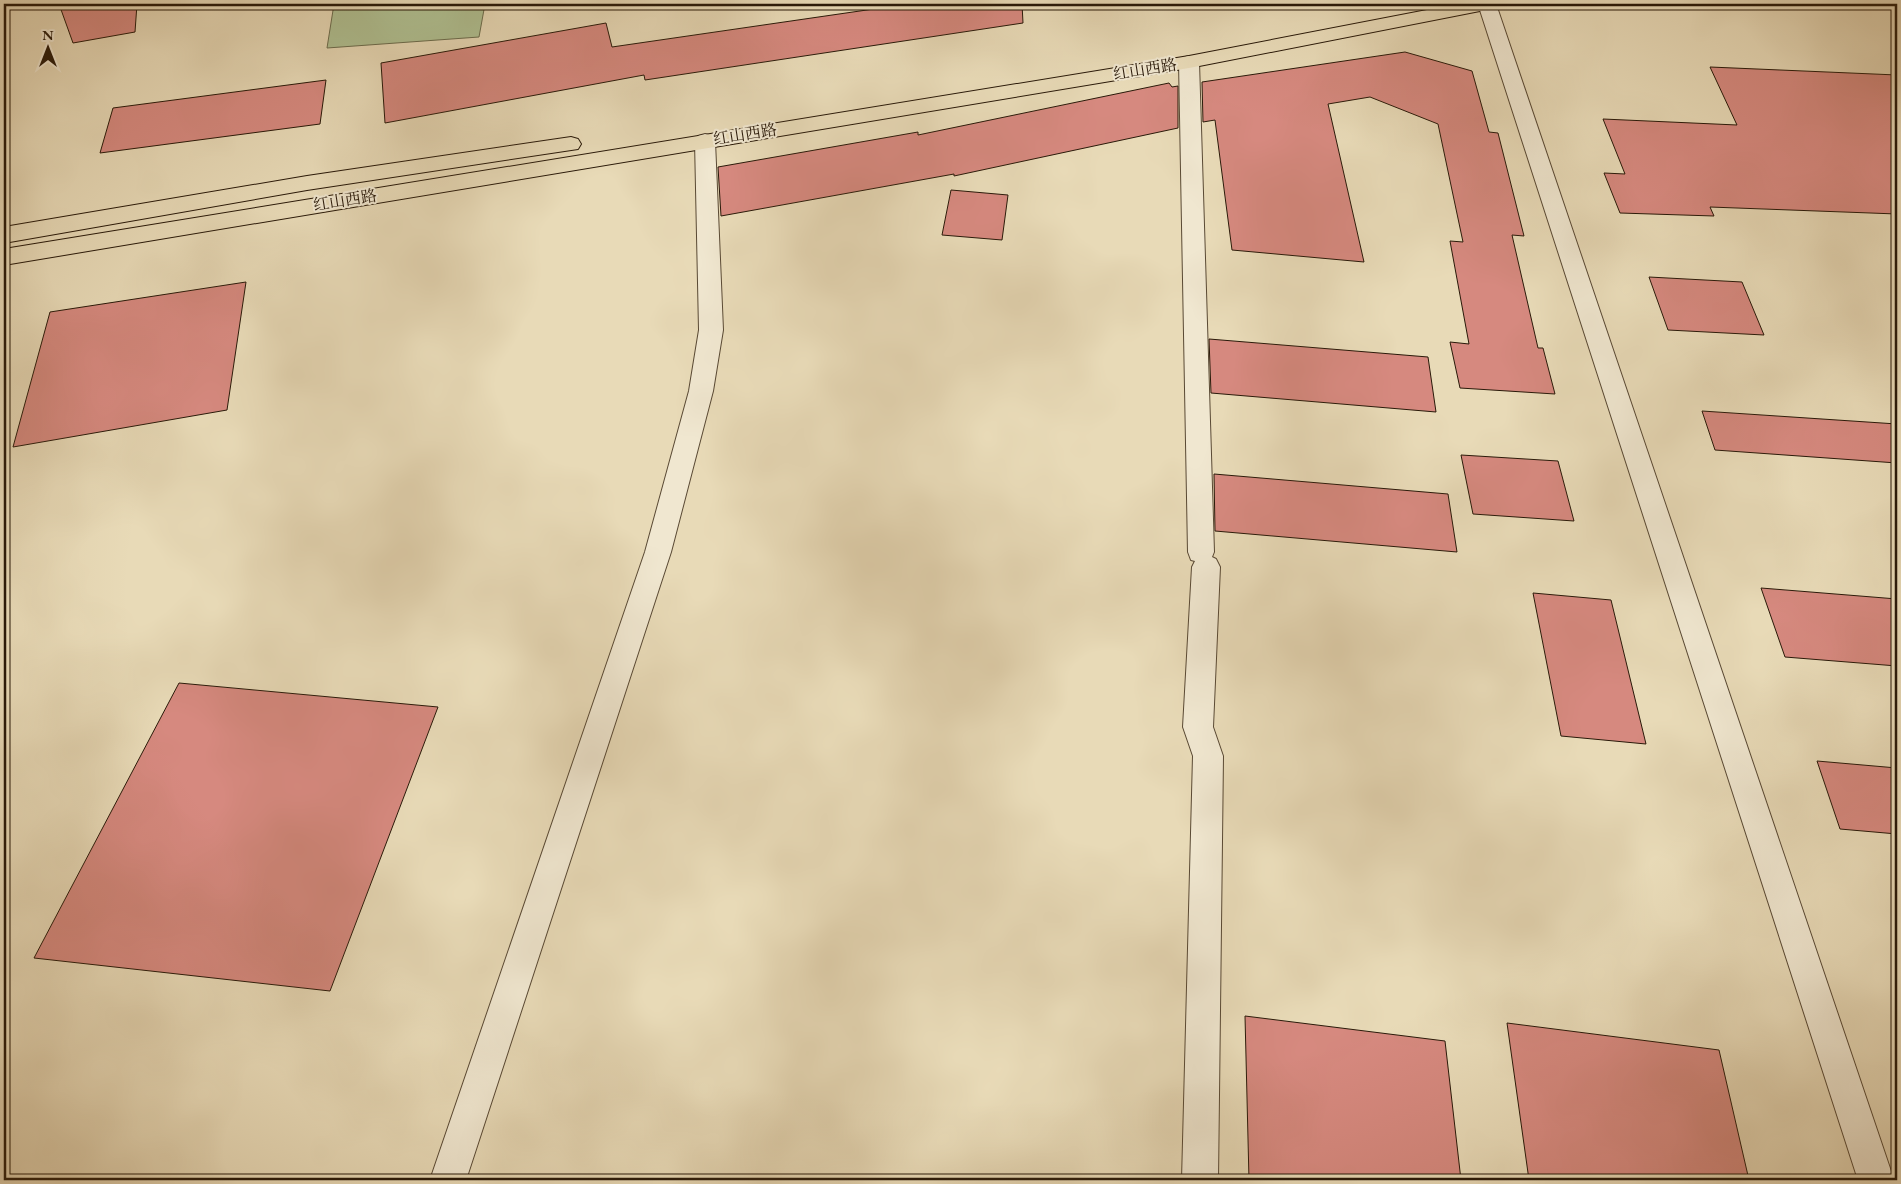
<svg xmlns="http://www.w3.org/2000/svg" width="1901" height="1184" font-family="'EB Garamond','Noto Serif SC',serif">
<rect width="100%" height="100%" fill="#e8dab7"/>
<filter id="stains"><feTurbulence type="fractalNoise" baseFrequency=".004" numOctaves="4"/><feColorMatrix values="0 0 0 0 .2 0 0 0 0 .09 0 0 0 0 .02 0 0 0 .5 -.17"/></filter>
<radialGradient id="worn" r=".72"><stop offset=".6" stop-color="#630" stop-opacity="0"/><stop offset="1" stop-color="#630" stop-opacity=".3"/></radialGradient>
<path fill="#b0c193" stroke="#6c6d4e" d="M334 4H485L479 37 327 48Z"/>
<path fill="#d6897f" stroke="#291909" d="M59 4H137L135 32 73 43Z
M908 4H1022L1023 23 645 80 644 75 385 123 381 63 606 23 612 47Z
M1405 52 1472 71 1489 132 1498 133 1524 236 1512 235 1538 348H1543L1555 394 1460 388 1450 342 1469 344 1450 241 1463 242 1438 124 1370 97 1328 104 1364 262 1232 250 1215 120 1203 122 1202 82Z
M1710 67 1897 75V214L1710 207 1714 216 1620 213 1604 173 1625 174 1603 119 1737 125Z
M326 80 320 124 100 153 113 108Z
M1169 83 1172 87 1178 86V128L954 176V174L721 216 718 167 918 132V135Z
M951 190 1008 195 1002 240 942 235Z
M1649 277 1742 282 1764 335 1668 330Z
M246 282 227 410 13 447 50 312Z
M1209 339 1428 357 1436 412 1211 393Z
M1702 411 1897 424V463L1715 450Z
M1461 455 1558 461 1574 521 1473 514Z
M1214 474 1448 494 1457 552 1215 531Z
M1761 588 1897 599V666L1785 657Z
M1533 593 1611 600 1646 744 1561 736Z
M179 683 438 707 330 991 34 958Z
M1817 761 1897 768V834L1840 829Z
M1245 1016 1445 1041 1461 1180H1249Z
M1507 1023 1719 1050 1749 1180H1529Z"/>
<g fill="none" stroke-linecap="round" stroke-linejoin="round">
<defs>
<path id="minor" d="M1478 4H1496L1894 1180H1858Z
M1189 56 1196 58 1199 62 1214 552 1212 557 1216 559 1220 567 1213 727 1223 756 1218 1180H1182L1193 756 1183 727 1192 567 1195 561 1191 560 1188 552 1179 62 1182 58Z
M705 134 712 136 715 141 723 330 713 391 671 552 466 1180H430L645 552 689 391 699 330 695 141 698 136Z"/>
<path id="major" d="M1458 4H1494L1492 8 1485 10 1189 68 4 265V249L1189 56Z
M571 137 578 139 581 144 578 149 307 190 4 243V227L307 176Z"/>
</defs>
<use href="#minor" stroke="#594934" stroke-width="2"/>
<use href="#major" stroke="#291909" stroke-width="2"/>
<use href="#minor" fill="#f0e7d0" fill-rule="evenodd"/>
<use href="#major" fill="#e8dab7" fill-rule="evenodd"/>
</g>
<g text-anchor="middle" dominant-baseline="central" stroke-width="4" stroke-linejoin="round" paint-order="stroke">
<g font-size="16" fill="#291909" stroke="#f0e7d0">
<text transform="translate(1145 69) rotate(-9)">红山西路</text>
<text transform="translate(745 134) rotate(-9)">红山西路</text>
<text transform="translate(345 200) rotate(-9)">红山西路</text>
</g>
</g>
<rect width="1901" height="1184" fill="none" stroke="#e8dab7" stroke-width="20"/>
<rect x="5" y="5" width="1891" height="1174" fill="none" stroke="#291909" stroke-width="2.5"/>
<rect x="10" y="10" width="1881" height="1164" fill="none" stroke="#291909"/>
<g transform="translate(48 48)" stroke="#f0e7d0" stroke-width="4" paint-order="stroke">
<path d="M0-4L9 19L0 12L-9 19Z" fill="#291909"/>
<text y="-8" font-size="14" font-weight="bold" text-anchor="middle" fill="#291909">N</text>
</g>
<rect width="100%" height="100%" filter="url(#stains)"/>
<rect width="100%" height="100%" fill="url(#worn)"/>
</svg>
